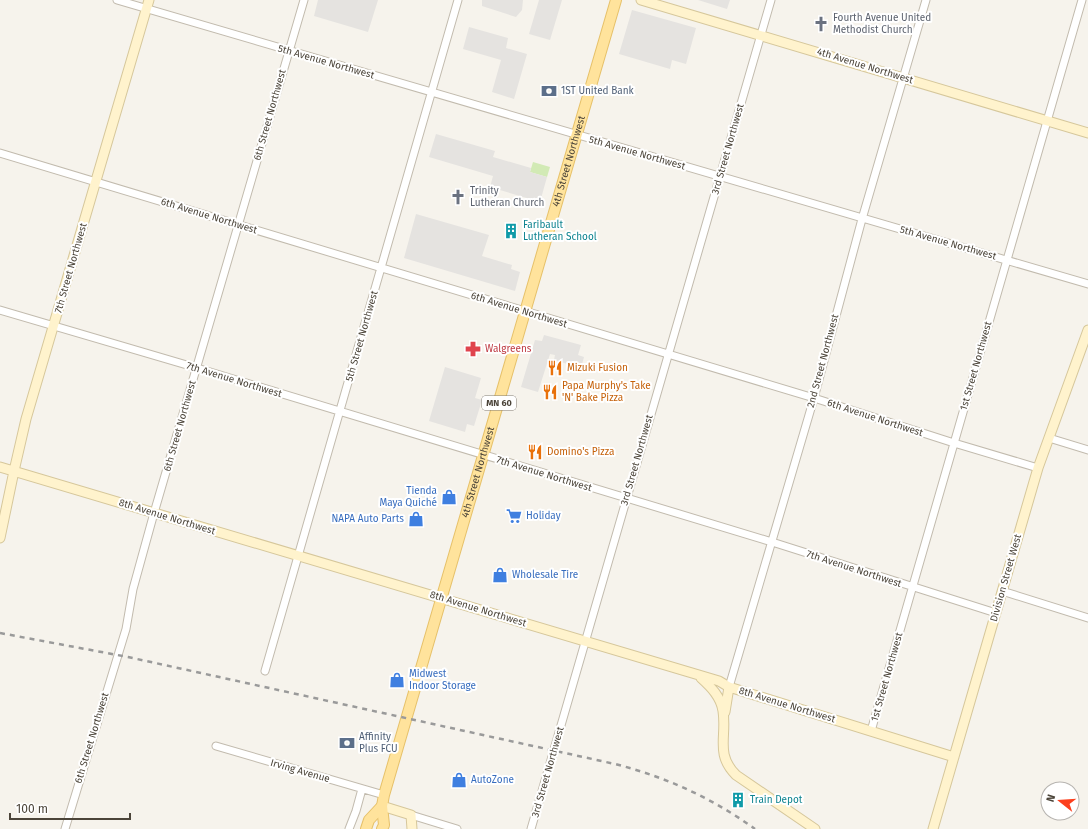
<svg xmlns="http://www.w3.org/2000/svg" width="1088" height="829" font-family="'Fira Sans',sans-serif">
<rect width="100%" height="100%" fill="#f6f3ec"/>
<path fill="#d2eab5" d="M533 162 550 167 547 177 530 172Z"/>
<path fill="#e5e3e0" d="M318 0H378L368 32 314 16Z
M482 0H523L522 10 516 17 482 6Z
M539 0H562L550 40 529 34Z
M698 0H730L727 9Z
M632 10 696 28 686 64 672 60 670 69 619 54Z
M469 27 508 38 506 48 527 54 514 99 492 92 501 60 463 49Z
M436 134 495 151 493 157 531 168 530 172 547 177 540 202 490 187 493 176 429 157Z
M416 214 489 235 482 256 512 265 511 269 520 272 515 291 404 258Z
M544 335 581 345 578 355 584 357 581 368 554 360 555 355 550 354 538 392 521 387 535 340 542 341Z
M445 367 481 378 475 398 482 400 474 426 467 424 465 432 429 421Z"/>
<g fill="none" stroke-linecap="round" stroke-linejoin="round">
<defs>
<path id="street" d="M117 0 1088 284
M0 153 814 398 954 443 1038 468
M0 310 197 368 772 542 996 613
M1049 438 1088 450
M1002 591 1088 618
M265 671 458 0
M729 687 814 398 862 219 926 0
M871 731 1082 0
M216 746 384 795
M411 815 457 829
M65 829 126 629 133 589 154 513 304 0
M349 829 356 811 362 789
M531 829 771 0"/>
<path id="secondary" d="M641 0 1088 133
M0 467 719 681 729 687 954 757
M0 538 14 471 26 419 149 0
M701 678C711 687 721 697 723 711 727 737 715 754 736 775L815 829
M725 712 729 687
M382 806 411 815 412 829
M933 829 1038 468 1088 330"/>
<g id="primary">
<path d="M366 829 369 820 382 806"/>
<path id="s1" d="M382 829 384 825 382 806 384 795 616 0"/>
</g>
</defs>
<use href="#street" stroke="#c2bbae" stroke-width="9"/>
<use href="#secondary" stroke="#d6c79b" stroke-width="11"/>
<use href="#primary" stroke="#e6c16a" stroke-width="12"/>
<use href="#street" stroke="#fff" stroke-width="7"/>
<use href="#secondary" stroke="#fff3cd" stroke-width="9"/>
<use href="#primary" stroke="#ffe39c" stroke-width="10"/>
<path stroke="#9a9a9a" stroke-width="2.5" stroke-dasharray="5 5" stroke-linecap="butt" d="M0 633 128 657 615 764C666 777 712 798 755 829"/>
</g>
<defs>
<symbol id="church-bare" viewBox="-9 -9 18 18"><path d="M-1.2-6h2.4v3.5h3.3v2.4h-3.3V6h-2.4V-.1h-3.3v-2.4h3.3Z" fill="#6b7280" stroke="#fff" stroke-width="2.5" paint-order="stroke"/></symbol>
<symbol id="bank-bare" viewBox="-9 -9 18 18"><path d="M-6-4H6V4H-6ZM0-2.3a2.3 2.3 0 1 0 0 4.6a2.3 2.3 0 1 0 0-4.6Z" fill="#5c6f8a" stroke="#fff" stroke-width="2.5" paint-order="stroke"/></symbol>
<symbol id="building-bare" viewBox="-9 -9 18 18"><path d="M-4-6H4V6H1V3H-1V6H-4ZM-2.5-4.3h1.7v1.8h-1.7ZM.8-4.3h1.7v1.8H.8ZM-2.5-1h1.7V.8h-1.7ZM.8-1h1.7V.8H.8Z" fill="#0f9aa8" stroke="#fff" stroke-width="2.5" paint-order="stroke"/></symbol>
<symbol id="pharmacy-bare" viewBox="-9 -9 18 18"><path d="M-2-6h4v4h4v4h-4v4h-4v-4h-4v-4h4Z" fill="#e0444e" stroke="#fff" stroke-width="2.5" paint-order="stroke"/></symbol>
<symbol id="restaurant-bare" viewBox="-9 -9 18 18"><path d="M-5-6h1v4h1v-4h1v4h1v-4h1v5L-1.5 .5V6h-2V.5L-5-1ZM5-6V6H3V1.5H1.5Q1.5-4 5-6Z" fill="#e8710a" stroke="#fff" stroke-width="2.5" paint-order="stroke"/></symbol>
<symbol id="shop-bare" viewBox="-9 -9 18 18"><path d="M-5-2.5h2.3a2.7 3.5 0 0 1 5.4 0H5L5.5 6h-11ZM-1.5-2.5h3a1.5 2.3 0 0 0-3 0Z" fill="#3f7fe0" stroke="#fff" stroke-width="2.5" paint-order="stroke"/></symbol>
<symbol id="supermarket-bare" viewBox="-9 -9 18 18"><path d="M-6-5.5h2.5l.6 2H6L4.5 2H-2.5L-4.4-4H-6ZM-1.5 3.2a1.3 1.3 0 1 0 .1 0ZM3 3.2a1.3 1.3 0 1 0 .1 0Z" fill="#3f7fe0" stroke="#fff" stroke-width="2.5" paint-order="stroke"/></symbol>
</defs>
<g fill-rule="evenodd">
<use href="#church-bare" x="810" y="13" width="22" height="22"/>
<use href="#bank-bare" x="538" y="80" width="22" height="22"/>
<use href="#church-bare" x="447" y="186" width="22" height="22"/>
<use href="#building-bare" x="500" y="220" width="22" height="22"/>
<use href="#pharmacy-bare" x="462" y="338" width="22" height="22"/>
<use href="#restaurant-bare" x="544" y="357" width="22" height="22"/>
<use href="#restaurant-bare" x="539" y="381" width="22" height="22"/>
<use href="#restaurant-bare" x="524" y="441" width="22" height="22"/>
<use href="#shop-bare" x="438" y="486" width="22" height="22"/>
<use href="#supermarket-bare" x="503" y="505" width="22" height="22"/>
<use href="#shop-bare" x="405" y="508" width="22" height="22"/>
<use href="#shop-bare" x="489" y="564" width="22" height="22"/>
<use href="#shop-bare" x="386" y="669" width="22" height="22"/>
<use href="#bank-bare" x="336" y="732" width="22" height="22"/>
<use href="#shop-bare" x="448" y="769" width="22" height="22"/>
<use href="#building-bare" x="727" y="789" width="22" height="22"/>
</g>
<g text-anchor="middle" dominant-baseline="central" stroke-width="4" stroke-linejoin="round" paint-order="stroke">
<rect fill="#fff" stroke="#817c74" stroke-width="1" x="482" y="396" width="34" height="14" rx="3"/>
<g font-size="9" font-weight="bold" fill="#4b4439">
<text x="499" y="403">MN 60</text>
</g>
<g font-size="10" fill="#5b616d" stroke="#fff" text-anchor="start">
<text x="833" y="18">Fourth Avenue United<tspan x="833" dy="12">Methodist Church</tspan></text>
<text x="470" y="191">Trinity<tspan x="470" dy="12">Lutheran Church</tspan></text>
</g>
<g font-size="10" fill="#4b4439" stroke="#fff">
<text transform="translate(326 62) rotate(16)">5th Avenue Northwest</text>
<text transform="translate(865 66) rotate(17)">4th Avenue Northwest</text>
<text transform="translate(270 115) rotate(-74)">6th Street Northwest</text>
<text transform="translate(728 149) rotate(-74)">3rd Street Northwest</text>
<text transform="translate(637 153) rotate(16)">5th Avenue Northwest</text>
<text stroke="none"><textPath href="#s1" startOffset="695">4th Street Northwest</textPath></text>
<text transform="translate(209 216) rotate(17)">6th Avenue Northwest</text>
<text transform="translate(948 243) rotate(16)">5th Avenue Northwest</text>
<text transform="translate(71 268) rotate(-74)">7th Street Northwest</text>
<text transform="translate(519 310) rotate(17)">6th Avenue Northwest</text>
<text transform="translate(362 336) rotate(-74)">5th Street Northwest</text>
<text transform="translate(823 361) rotate(-75)">2nd Street Northwest</text>
<text transform="translate(976 366) rotate(-74)">1st Street Northwest</text>
<text transform="translate(234 380) rotate(17)">7th Avenue Northwest</text>
<text transform="translate(875 418) rotate(18)">6th Avenue Northwest</text>
<text transform="translate(180 426) rotate(-74)">6th Street Northwest</text>
<text transform="translate(637 460) rotate(-74)">3rd Street Northwest</text>
<text stroke="none"><textPath href="#s1" startOffset="371">4th Street Northwest</textPath></text>
<text transform="translate(544 474) rotate(17)">7th Avenue Northwest</text>
<text transform="translate(167 517) rotate(17)">8th Avenue Northwest</text>
<text transform="translate(854 569) rotate(18)">7th Avenue Northwest</text>
<text transform="translate(1006 578) rotate(-74)">Division Street West</text>
<text transform="translate(478 609) rotate(17)">8th Avenue Northwest</text>
<text transform="translate(887 677) rotate(-74)">1st Street Northwest</text>
<text transform="translate(787 705) rotate(17)">8th Avenue Northwest</text>
<text transform="translate(92 738) rotate(-73)">6th Street Northwest</text>
<text transform="translate(300 771) rotate(16)">Irving Avenue</text>
<text transform="translate(548 772) rotate(-74)">3rd Street Northwest</text>
</g>
<g font-size="10" fill="#4e5e75" stroke="#fff" text-anchor="start">
<text x="561" y="91">1ST United Bank</text>
<text x="359" y="737">Affinity<tspan x="359" dy="12">Plus FCU</tspan></text>
</g>
<g font-size="10" fill="#0d838f" stroke="#fff" text-anchor="start">
<text x="523" y="225">Faribault<tspan x="523" dy="12">Lutheran School</tspan></text>
<text x="750" y="800">Train Depot</text>
</g>
<g font-size="10" fill="#be3a42" stroke="#fff" text-anchor="start">
<text x="485" y="349">Walgreens</text>
</g>
<g font-size="10" fill="#c56008" stroke="#fff" text-anchor="start">
<text x="567" y="368">Mizuki Fusion</text>
<text x="562" y="386">Papa Murphy's Take<tspan x="562" dy="12">'N' Bake Pizza</tspan></text>
<text x="547" y="452">Domino's Pizza</text>
</g>
<g font-size="10" fill="#366cbe" stroke="#fff" text-anchor="start">
<text x="437" y="491" text-anchor="end">Tienda<tspan x="437" dy="12">Maya Quiché</tspan></text>
<text x="526" y="516">Holiday</text>
<text x="404" y="519" text-anchor="end">NAPA Auto Parts</text>
<text x="512" y="575">Wholesale Tire</text>
<text x="409" y="674">Midwest<tspan x="409" dy="12">Indoor Storage</tspan></text>
<text x="471" y="780">AutoZone</text>
</g>
</g>
<g transform="translate(1060 801) rotate(287)"><circle r="19" fill="#ffffff" stroke="#b7b4b0"/>
<path d="M0-3L7 15L0 10L-7 15Z" fill="#fc3f1d"/>
<text y="-6" font-size="11" font-weight="bold" text-anchor="middle" fill="#4b4439">N</text>
</g>
<path d="M10 813v6h120v-6" fill="none" stroke="#4b4439" stroke-width="2"/>
<text x="16" y="813" font-size="12" fill="#4b4439" stroke="#ffffff" stroke-width="3" paint-order="stroke">100 m</text>
</svg>
